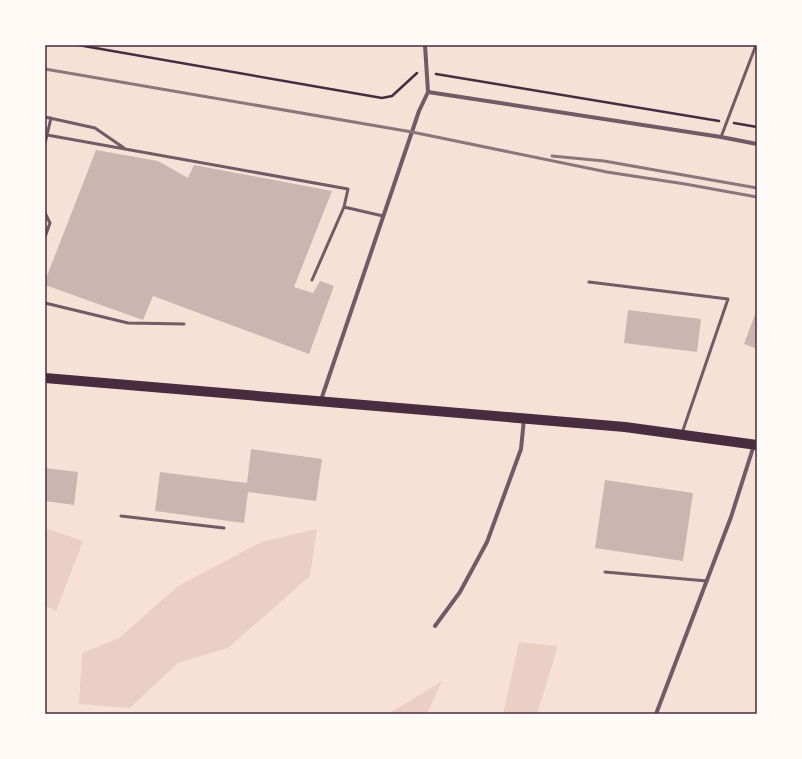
<svg xmlns="http://www.w3.org/2000/svg" width="802" height="759" font-family="Figtree,sans-serif">
<rect width="100%" height="100%" fill="#f7e1d7"/>
<path fill="#ebcfc5" d="M45 528 83 541 56 611 45 606Z
M317 529 310 576 228 648 178 663 130 708 79 704 82 653 119 638 178 586 261 542Z
M519 642 558 646 537 714H503Z
M442 681 427 714H388Z"/>
<path fill="#ccb4b1" d="M96 150 158 161 188 178 194 165 332 191 294 287 313 293 320 281 334 286 309 354 153 296 143 320 45 285V281Z
M757 309V349L744 344Z
M628 310 701 319 697 352 624 343Z
M251 449 322 459 316 501 248 492 244 523 155 511 160 472 247 483Z
M45 468 78 472 74 505 45 501Z
M605 480 693 493 683 561 595 548Z"/>
<g fill="none" stroke-linecap="round" stroke-linejoin="round">
<path stroke="#4a2c40" stroke-width="2.5" d="M78 45 382 98 392 96 417 73
M436 74 719 121
M734 123 757 127"/>
<path stroke="#755966" stroke-width="3" d="M45 117 95 128 124 148
M51 118 47 135 348 189 344 207 383 216
M721 137 756 45
M45 143 47 135
M45 213 50 223 45 237
M312 280 344 207
M589 282 728 299 682 433
M45 303 128 323 184 324
M121 516 224 528
M605 572 707 581"/>
<path stroke="#755966" stroke-width="4" d="M428 92 721 137 757 144
M321 400 419 111 428 92 425 45
M435 626 460 592 487 542 521 449 524 419
M656 714 731 517 754 445"/>
<path stroke="#4a2c40" stroke-width="10" d="M45 378 625 427 757 445"/>
<path stroke="#8f747c" stroke-width="3" d="M45 69 412 132 607 172 685 184 757 197
M552 156 604 161 757 188"/>
</g>
<rect width="802" height="759" fill="none" stroke="#fffaf5" stroke-width="92"/>
<rect x="46" y="46" width="710" height="667" fill="none" stroke="#4a2c40" stroke-width="1.5"/>
</svg>
